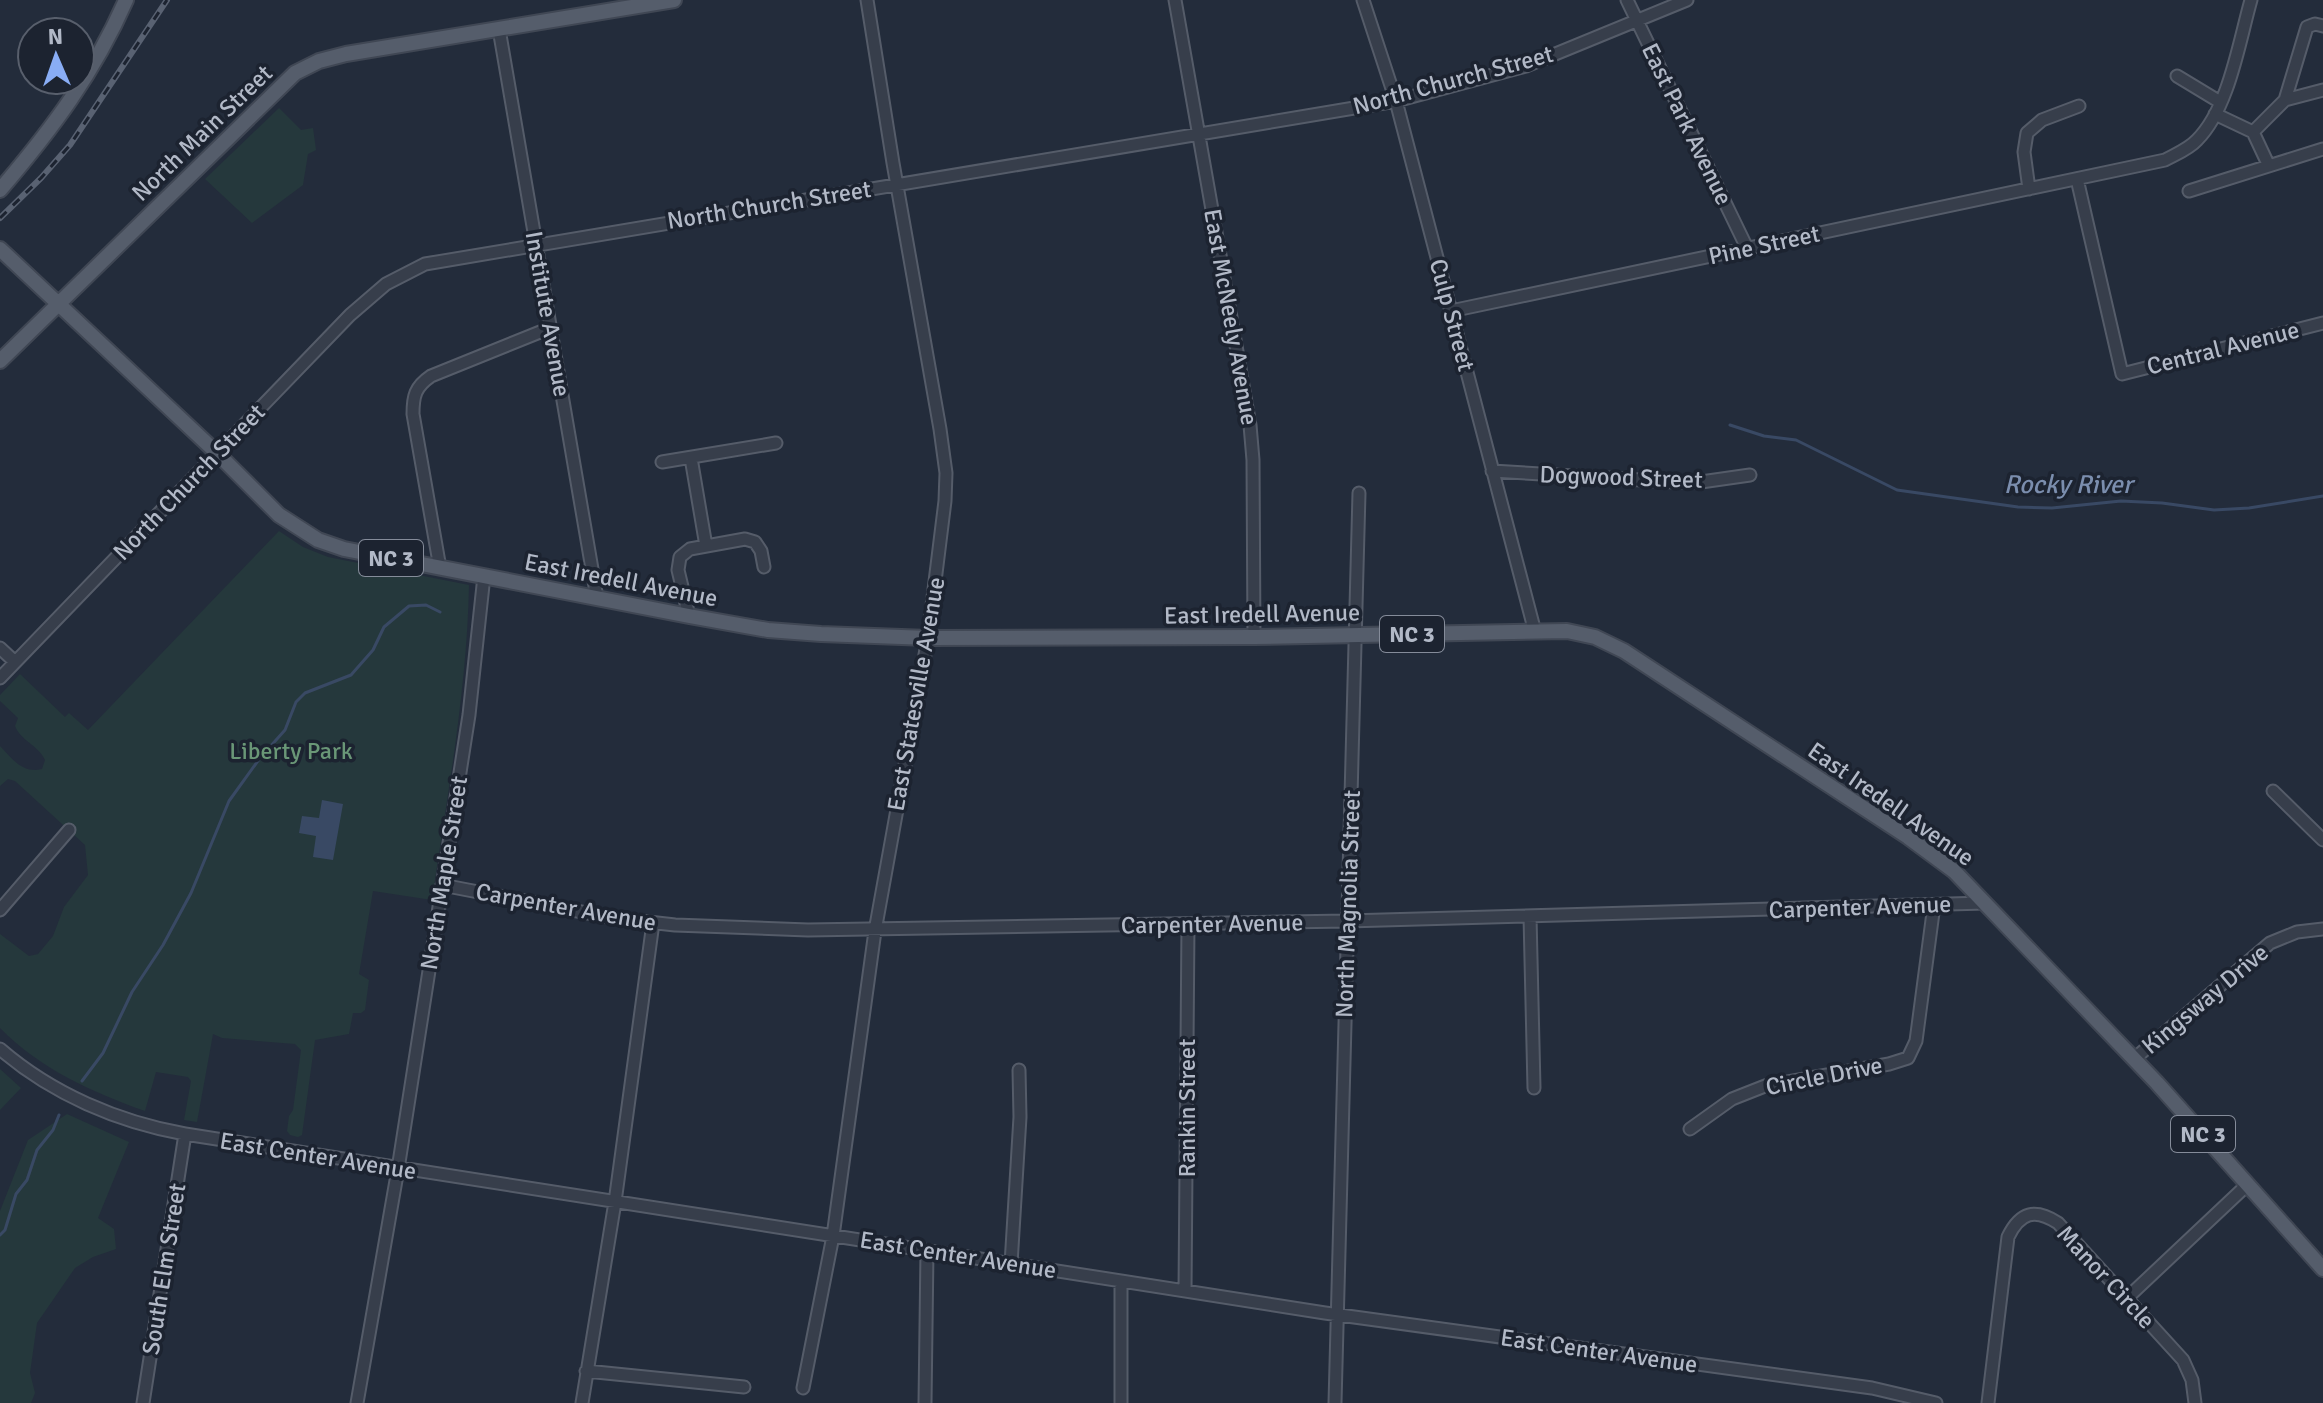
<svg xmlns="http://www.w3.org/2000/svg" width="2323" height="1403" font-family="Signika,sans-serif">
<rect width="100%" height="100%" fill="#232c3b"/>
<path fill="#25383c" d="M279 108 301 130 313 128 316 150 308 154 303 185 252 223 205 179Z
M279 531 303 547 328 557 469 585C467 691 447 796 432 900L373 891 359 974 369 980 365 1010 361 1013H353L349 1034 315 1040 302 1135 298 1137 290 1135 287 1131 289 1116 293 1110 301 1050 295 1044 222 1038 213 1034 197 1122 184 1120 191 1081 188 1077 156 1072 145 1111C92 1092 40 1069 0 1028V934L29 956 38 954 53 936 64 907 88 875 85 845 15 781 8 779 0 786V746C12 759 23 774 42 769L45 760C38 745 21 741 15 726L18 718 0 701V695L20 674 65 717 69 713 88 730Z
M0 1069 21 1088 0 1110Z
M67 1114 129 1142 98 1218 114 1229 116 1249 93 1257 75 1268 37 1323 30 1373 35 1393 31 1403H0V1211L28 1140Z"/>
<path fill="#394964" d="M322 800 343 804 333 860 313 857 316 836 299 833 302 816 319 818Z"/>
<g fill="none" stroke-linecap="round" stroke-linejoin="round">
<path stroke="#394964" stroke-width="3" d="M1730 425 1764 436 1796 440 1897 490 2018 507 2052 508 2121 501 2162 503 2214 510 2249 508 2323 496
M82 1081 103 1053 132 992 163 945 191 893 229 801 260 758 285 730 296 702 305 693 351 675 373 650 384 627 409 606 426 605 440 612
M0 1235 5 1230 16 1194 27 1180 37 1150 53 1130 59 1115"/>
<defs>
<path id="minor" d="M1175 0 1250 425 1253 460 1254 637
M1363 0 1396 101 1535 632
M1627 0 1747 248
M499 29 597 598
M2177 76 2220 102
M2285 100 2323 90
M2215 114 2253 132 2268 164
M2253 132 2285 100 2307 27 2315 24 2323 26
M2077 179 2122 374 2323 323
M2029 189 2024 152 2027 133 2042 120 2079 106
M2189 191 2323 149
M1451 311 2165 160C2176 154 2189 149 2197 140 2229 108 2239 42 2251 0
M691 458 706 546
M662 462 776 443
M1492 471 1675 482H1701L1750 475
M440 568 413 414C413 396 415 387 431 376L550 328
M689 616 678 570 680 557 690 549 745 539 755 542 761 551 764 567
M0 648 15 662
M0 678 350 315 386 284 425 264 1396 101 1526 66 1687 0
M2273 791 2323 840
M442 885 613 918 675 925 808 930 1347 921 1985 903
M0 910 69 830
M1530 916 1534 1088
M0 1049C52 1094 118 1122 185 1134L1325 1313 1872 1388 1936 1403
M2134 1059 2270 943 2297 932 2323 929
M1690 1129 1732 1099 1765 1086 1889 1064 1908 1058 1916 1041 1934 905
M1011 1264 1020 1117 1019 1070
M1185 1291 1188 924
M2127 1298 2247 1185
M586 1371 744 1387
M803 1388 833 1236 875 931 928 638 945 501 946 473 940 429 893 163 867 0
M143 1403 185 1134
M357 1403 398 1169 469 715 484 576
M582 1403 615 1202 653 923
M925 1403 927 1251
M1121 1403V1281
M1335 1403 1359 493
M1988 1403 2008 1237C2020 1212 2035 1208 2058 1223L2183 1360 2192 1380 2195 1403"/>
<path id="major" d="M0 190C52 129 94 73 126 0
M0 249 217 453 279 515 318 540 344 549 689 616 768 630 821 634 928 638 1254 637 1567 631 1595 637 1624 651 1908 837 1954 871 2157 1083 2323 1269
M0 361 295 73 319 61 346 54 674 0"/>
</defs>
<use href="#minor" stroke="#555c69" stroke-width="15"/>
<use href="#major" stroke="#404754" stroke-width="18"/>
<use href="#minor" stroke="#373e4b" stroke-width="11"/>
<use href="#major" stroke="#555d6b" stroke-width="14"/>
<defs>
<path id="rail" d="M0 218 41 178 70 145 167 0"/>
</defs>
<use href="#rail" stroke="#596272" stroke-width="6"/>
<use href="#rail" stroke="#1c2330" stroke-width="3" stroke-dasharray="9" stroke-linecap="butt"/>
</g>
<g text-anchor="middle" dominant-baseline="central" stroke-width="7" stroke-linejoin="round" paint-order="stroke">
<g fill="#1c2330" stroke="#858c9a" stroke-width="2">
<rect x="359" y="540" width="64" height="36" rx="6"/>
<rect x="1380" y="616" width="64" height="36" rx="6"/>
<rect x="2171" y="1116" width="64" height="36" rx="6"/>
</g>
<g font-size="22" font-weight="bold" fill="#b2b9c7">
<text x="391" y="558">NC 3</text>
<text x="1412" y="634">NC 3</text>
<text x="2203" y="1134">NC 3</text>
</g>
<g font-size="24" fill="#b2b9c7" stroke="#1c2330">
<text transform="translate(1453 80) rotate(-15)">North Church Street</text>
<text transform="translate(1687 124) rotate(64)">East Park Avenue</text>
<text transform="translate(202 133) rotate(-44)">North Main Street</text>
<text transform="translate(769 205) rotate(-9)">North Church Street</text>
<text transform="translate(1764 245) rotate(-12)">Pine Street</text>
<text transform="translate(548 314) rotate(80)">Institute Avenue</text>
<text transform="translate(1452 315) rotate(75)">Culp Street</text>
<text transform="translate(1231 317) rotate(80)">East McNeely Avenue</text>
<text transform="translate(2223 348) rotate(-14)">Central Avenue</text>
<text transform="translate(1621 477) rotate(2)">Dogwood Street</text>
<text transform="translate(189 482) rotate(-46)">North Church Street</text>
<text transform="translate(621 580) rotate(11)">East Iredell Avenue</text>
<text transform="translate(1262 614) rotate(-1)">East Iredell Avenue</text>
<text transform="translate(916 694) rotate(-80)">East Statesville Avenue</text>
<text transform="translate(1891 804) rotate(35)">East Iredell Avenue</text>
<text transform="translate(444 873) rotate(-81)">North Maple Street</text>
<text transform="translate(1348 904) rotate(-88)">North Magnolia Street</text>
<text transform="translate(566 907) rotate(10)">Carpenter Avenue</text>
<text transform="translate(1860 907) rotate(-2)">Carpenter Avenue</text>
<text transform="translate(1212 924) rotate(-1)">Carpenter Avenue</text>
<text transform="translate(2205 999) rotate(-40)">Kingsway Drive</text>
<text transform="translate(1824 1076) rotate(-11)">Circle Drive</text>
<text transform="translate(1187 1108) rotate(-90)">Rankin Street</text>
<text transform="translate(318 1156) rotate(9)">East Center Avenue</text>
<text transform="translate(958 1255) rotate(9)">East Center Avenue</text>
<text transform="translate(164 1269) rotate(-81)">South Elm Street</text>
<text transform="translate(2106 1277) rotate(47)">Manor Circle</text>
<text transform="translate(1599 1351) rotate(8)">East Center Avenue</text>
</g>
<g font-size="24" fill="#6a9777" stroke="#1c2330">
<text x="291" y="751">Liberty Park</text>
</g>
<g font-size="26" font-style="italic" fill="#7b8eae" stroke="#1c2330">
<text x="2068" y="485">Rocky River</text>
</g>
</g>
<g transform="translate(56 56) rotate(358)"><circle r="38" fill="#1c2330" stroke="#585f6c" stroke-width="2"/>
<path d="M0-6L14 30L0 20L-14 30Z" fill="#89adf5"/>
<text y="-12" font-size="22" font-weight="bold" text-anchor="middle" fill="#b2b9c7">N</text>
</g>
</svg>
